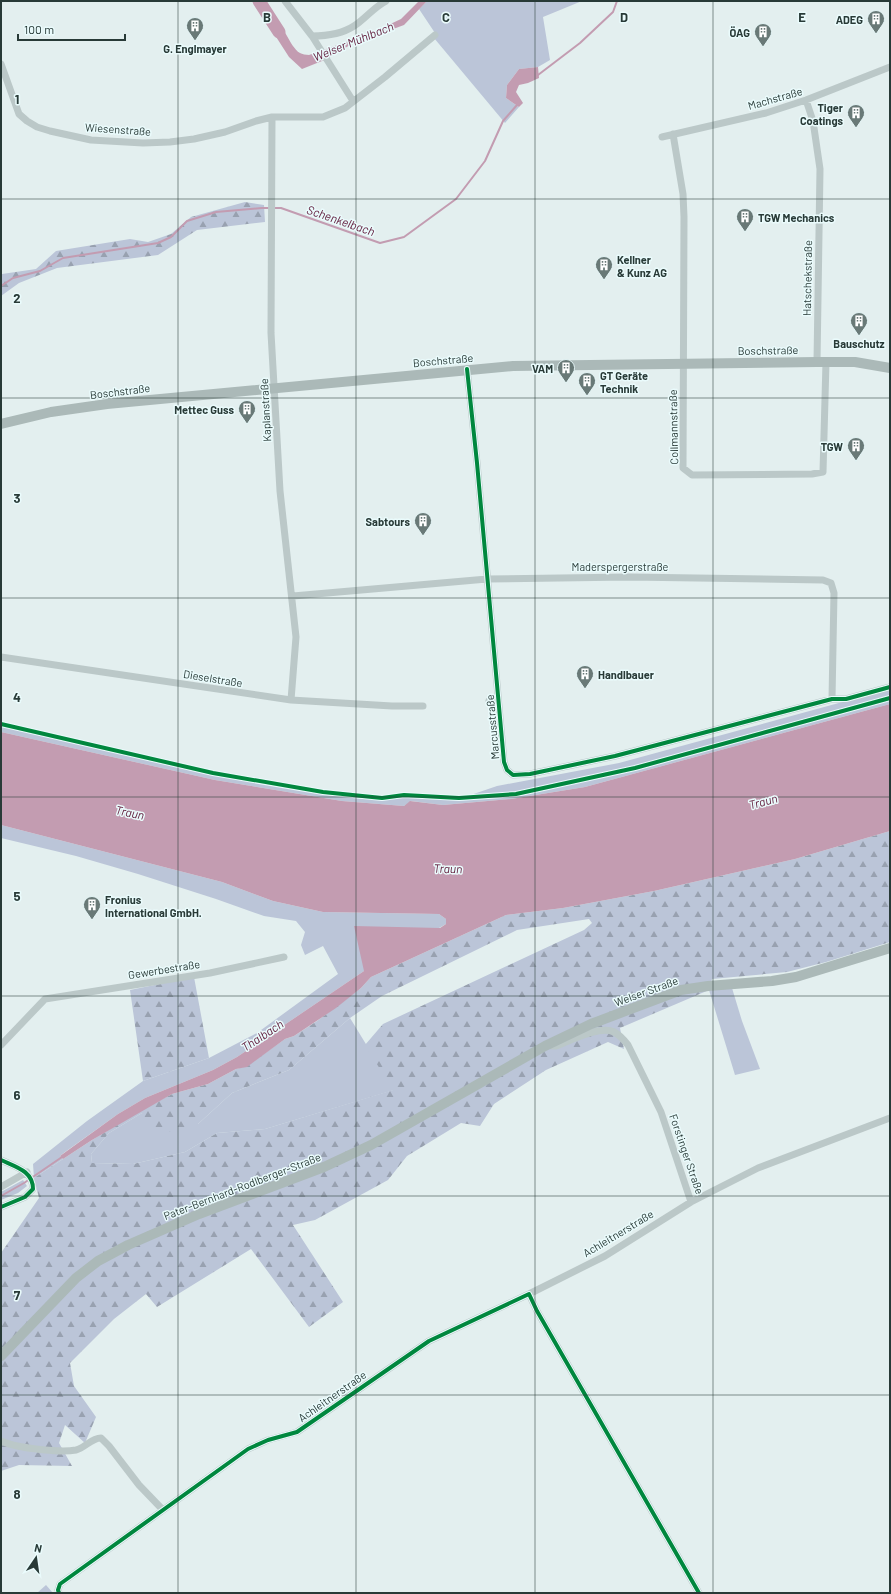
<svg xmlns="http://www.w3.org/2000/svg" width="891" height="1594" font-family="Barlow,sans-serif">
<defs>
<pattern id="forest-firs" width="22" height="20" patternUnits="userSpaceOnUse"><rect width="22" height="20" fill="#bbc5d8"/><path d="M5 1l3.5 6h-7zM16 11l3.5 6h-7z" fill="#98a1b0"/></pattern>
</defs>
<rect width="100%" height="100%" fill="#e3efef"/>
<path fill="#bbc5d8" d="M427 1H582L543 17 550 60 538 67 519 69 507 85 506 98 519 107 505 123 434 38 435 33 419 9Z
M890 689V704L585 787 511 799 443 805 411 801 404 806 342 801 215 780 1 732V726L220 776 341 797 382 800 406 797 456 800 497 786 619 763Z
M1 825 222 882 273 901 323 912 439 914 446 919V924L364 971 237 1057 213 1070 145 1098 118 1114 65 1152 60 1156 63 1159 34 1178 33 1164 87 1121 143 1081 209 1058 257 1033 338 974 323 946 305 955 301 945 305 932 296 921 264 916 216 899 138 874 76 856 1 838Z
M732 988 742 1021 760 1069 735 1075 709 990Z
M350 1018 394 1090 265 1129 217 1133 185 1152 133 1164 92 1163 91 1154 109 1133 142 1113 198 1124 232 1093 289 1070Z
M23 1180 27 1186 18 1193 1 1200V1192Z
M46 1585 53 1593H37Z"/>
<path fill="url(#forest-firs)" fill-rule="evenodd" d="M245 202 264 205 265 222 197 230 158 255 57 268 19 283 1 296 2 274 36 269 56 251 130 239 148 242 171 234 191 217Z
M890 831V942L826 962 787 972 712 979 709 990 620 1028 624 1049 608 1042 546 1070 494 1104 480 1126 461 1123 407 1156 388 1180 315 1220 293 1225 343 1302 309 1327 251 1249 157 1307 146 1294 114 1319 70 1363 74 1386 96 1417 85 1443 65 1425 59 1443 72 1466 19 1465 1 1471V1253L39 1198 34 1178 92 1140 140 1111 172 1094 208 1084 236 1069 247 1066 285 1039 294 1036 317 1021 361 988 371 977 506 915 563 908 654 891 795 859ZM589 919 592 923 584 930 383 1024 365 1045 393 1090 265 1129 217 1133 185 1152 133 1164 92 1163 91 1154 109 1133 142 1113 156 1135 198 1124 232 1093 289 1070 350 1018 382 996 517 930Z
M194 977 209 1058 143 1081 130 990Z"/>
<path fill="#c39cb1" d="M253 1H263L261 3 269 17C283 19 289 47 300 53 302 54 306 55 309 55L369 34 401 19 419 1H427L404 25 350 45 327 59 302 69 289 57Z
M538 67 539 78 528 83 519 85 516 92 523 103 519 107 506 98 507 85 519 69Z
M890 704V831L795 859 654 891 563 908 506 915 371 977 361 988 336 1008 294 1036 285 1039 247 1067 236 1069 208 1084 172 1094 92 1140 63 1159 60 1156 118 1114 145 1098 213 1070 237 1057 364 971 354 926 440 928 446 924V919L439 914 323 912 273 901 222 882 1 825V732L215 780 342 801 404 806 410 801 443 805 511 799 585 787Z"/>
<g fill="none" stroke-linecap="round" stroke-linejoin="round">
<path stroke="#c39cb1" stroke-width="2" d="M538 75 580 43 613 12 617 1
M1 286 13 278 40 271 63 258 158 243 171 237 187 221 216 212 262 208H281L380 243 404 237 456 199 485 161 503 121 517 105
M1 1196 24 1183 62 1157"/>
<path stroke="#c39cb1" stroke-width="13" d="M259 1 279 32"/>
<path stroke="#bbc8c8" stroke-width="7" d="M285 1 312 36C326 36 342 34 354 26 365 19 374 7 386 1
M312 36 353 101
M1 64 19 114 27 121 37 127 50 131 91 140 143 143 170 142 194 139 225 132 256 121 272 117H323L345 108 385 77 435 35
M806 100 813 121 820 169 817 362
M272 117 271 333 280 491 296 637 291 700
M673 134 683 194 684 217 683 468 692 475 812 474 823 472 826 362
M662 137 766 113 806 100 890 67
M467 369 477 463 504 762 507 770 513 775 530 774 615 756 832 699H846L890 687
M293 596 487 579 629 577 823 580 831 583 834 593 832 699
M1 657 291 700 392 706H423
M489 701 498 699
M1 1045 45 999 210 973 284 957
M552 1046H556C570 1041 600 1025 614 1032 620 1035 624 1040 628 1045L661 1112 691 1202
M1 1160C16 1167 33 1171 33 1189L25 1197 1 1207
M1 1187 27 1172
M529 1294 537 1311 699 1593
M1 1441C16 1448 60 1453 76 1450 85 1448 91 1438 101 1438L109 1446 139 1485 163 1510
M59 1593 58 1590 60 1584 248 1449 268 1440 297 1432 429 1341 529 1294 605 1256 691 1202 758 1168 890 1118"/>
<path stroke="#abb9b8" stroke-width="10" d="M1 424 51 412 107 404 513 366 817 362H855L890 368
M1 1356 76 1278 98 1261 128 1245 199 1214 324 1167 371 1145 545 1046 591 1024 681 990 708 986 772 981 796 977 890 948"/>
<defs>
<path id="cycleway" d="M467 369 477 463 504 762 507 770 513 775 530 774 615 756 832 699H846L890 687
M1 724 213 773 323 792 382 798 404 795 459 798 516 794 635 768 890 698
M1 1160C16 1167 33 1171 33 1189L25 1197 1 1207
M59 1593 58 1590 60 1584 248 1449 268 1440 297 1432 429 1341 529 1294 537 1311 699 1593"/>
</defs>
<use href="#cycleway" stroke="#eafbfc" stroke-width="6"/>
<use href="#cycleway" stroke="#00873e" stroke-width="4"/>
</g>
<path fill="none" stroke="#283a37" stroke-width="1" stroke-opacity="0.55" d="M178 1V1593M356 1V1593M535 1V1593M713 1V1593M1 199H890M1 398H890M1 598H890M1 797H890M1 996H890M1 1196H890M1 1395H890"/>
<defs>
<symbol id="building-pin" viewBox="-11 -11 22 30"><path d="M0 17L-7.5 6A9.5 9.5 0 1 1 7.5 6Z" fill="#697977" stroke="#eafbfc"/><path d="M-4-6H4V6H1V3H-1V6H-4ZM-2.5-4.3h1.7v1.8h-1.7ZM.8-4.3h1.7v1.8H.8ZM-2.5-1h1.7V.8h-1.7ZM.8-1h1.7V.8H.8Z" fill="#fff"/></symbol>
</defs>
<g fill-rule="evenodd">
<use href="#building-pin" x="866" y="9" width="20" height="27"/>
<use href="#building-pin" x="185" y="16" width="20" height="27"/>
<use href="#building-pin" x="753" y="22" width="20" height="27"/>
<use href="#building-pin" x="846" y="103" width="20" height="27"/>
<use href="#building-pin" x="735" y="207" width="20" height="27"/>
<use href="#building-pin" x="594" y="255" width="20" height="27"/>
<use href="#building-pin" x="849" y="311" width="20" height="27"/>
<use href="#building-pin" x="556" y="358" width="20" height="27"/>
<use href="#building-pin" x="577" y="371" width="20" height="27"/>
<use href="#building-pin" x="237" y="399" width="20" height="27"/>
<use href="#building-pin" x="846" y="436" width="20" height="27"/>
<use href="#building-pin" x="413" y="511" width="20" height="27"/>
<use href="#building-pin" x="575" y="664" width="20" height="27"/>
<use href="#building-pin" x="82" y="895" width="20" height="27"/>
</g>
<g text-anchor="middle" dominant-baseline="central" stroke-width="3" stroke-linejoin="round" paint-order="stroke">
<g font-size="11" font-weight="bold" fill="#283a37" stroke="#eafbfc" text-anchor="end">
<text x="863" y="19">ADEG</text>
<text x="750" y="32">ÖAG</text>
<text x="195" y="48" text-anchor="middle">G. Englmayer</text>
<text x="843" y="107">Tiger<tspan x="843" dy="13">Coatings</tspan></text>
<text x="758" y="217" text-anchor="start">TGW Mechanics</text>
<text x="617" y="259" text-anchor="start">Kellner<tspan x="617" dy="13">&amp; Kunz AG</tspan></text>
<text x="859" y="343" text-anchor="middle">Bauschutz</text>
<text x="553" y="368">VAM</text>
<text x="600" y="375" text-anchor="start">GT Geräte<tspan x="600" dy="13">Technik</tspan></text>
<text x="234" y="409">Mettec Guss</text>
<text x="843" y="446">TGW</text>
<text x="410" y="521">Sabtours</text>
<text x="598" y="674" text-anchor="start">Handlbauer</text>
<text x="105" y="899" text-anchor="start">Fronius<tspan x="105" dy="13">International GmbH.</tspan></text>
</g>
<g font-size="11" fill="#283a37" stroke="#eafbfc">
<text transform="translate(775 98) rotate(-16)">Machstraße</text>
<text transform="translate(118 129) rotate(4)">Wiesenstraße</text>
<text transform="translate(807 278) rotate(-89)">Hatschekstraße</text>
<text transform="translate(768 350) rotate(-1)">Boschstraße</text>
<text transform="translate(443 360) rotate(-5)">Boschstraße</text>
<text transform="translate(120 391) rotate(-7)">Boschstraße</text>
<text transform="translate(265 410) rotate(-93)">Kaplanstraße</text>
<text transform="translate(673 427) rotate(-91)">Collmannstraße</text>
<text x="620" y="566">Maderspergerstraße</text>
<text transform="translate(213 678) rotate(9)">Dieselstraße</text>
<text transform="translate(492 727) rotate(-95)">Marcusstraße</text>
<text transform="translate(164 969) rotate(-9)">Gewerbestraße</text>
<text transform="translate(646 991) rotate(-20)">Welser Straße</text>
<text transform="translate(687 1154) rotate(71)">Forstinger Straße</text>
<text transform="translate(242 1186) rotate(-21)">Pater-Bernhard-Rodlberger-Straße</text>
<text transform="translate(618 1233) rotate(-31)">Achleitnerstraße</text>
<text transform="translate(332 1396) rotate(-35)">Achleitnerstraße</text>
</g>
<g font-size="12" font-style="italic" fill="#601a3a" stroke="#eafbfc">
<text transform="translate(353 41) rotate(-22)">Welser Mühlbach</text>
<text transform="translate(341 220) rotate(19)">Schenkelbach</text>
<text transform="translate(763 801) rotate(-15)">Traun</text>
<text transform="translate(130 812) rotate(12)">Traun</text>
<text transform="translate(448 868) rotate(1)">Traun</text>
<text transform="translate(262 1035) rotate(-33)">Thalbach</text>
</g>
</g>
<g font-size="13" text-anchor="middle" font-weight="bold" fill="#283a37" stroke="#eafbfc" stroke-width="3" stroke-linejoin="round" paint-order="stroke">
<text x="267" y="22">B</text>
<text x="446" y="22">C</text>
<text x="624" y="22">D</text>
<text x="802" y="22">E</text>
<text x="17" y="104">1</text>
<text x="17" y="303">2</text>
<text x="17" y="503">3</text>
<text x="17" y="702">4</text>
<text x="17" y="901">5</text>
<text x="17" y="1100">6</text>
<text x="17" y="1300">7</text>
<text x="17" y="1499">8</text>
</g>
<rect width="891" height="1594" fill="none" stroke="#283a37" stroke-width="4"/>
<g transform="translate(36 1558) rotate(13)" stroke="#eafbfc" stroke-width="3" paint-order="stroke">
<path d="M0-3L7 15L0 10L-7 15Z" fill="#283a37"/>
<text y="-6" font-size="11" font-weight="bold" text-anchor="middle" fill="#283a37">N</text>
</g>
<path d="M18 34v6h107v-6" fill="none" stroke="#283a37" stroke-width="2"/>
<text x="24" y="34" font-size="12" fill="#283a37" stroke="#eafbfc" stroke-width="3" paint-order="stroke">100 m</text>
</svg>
